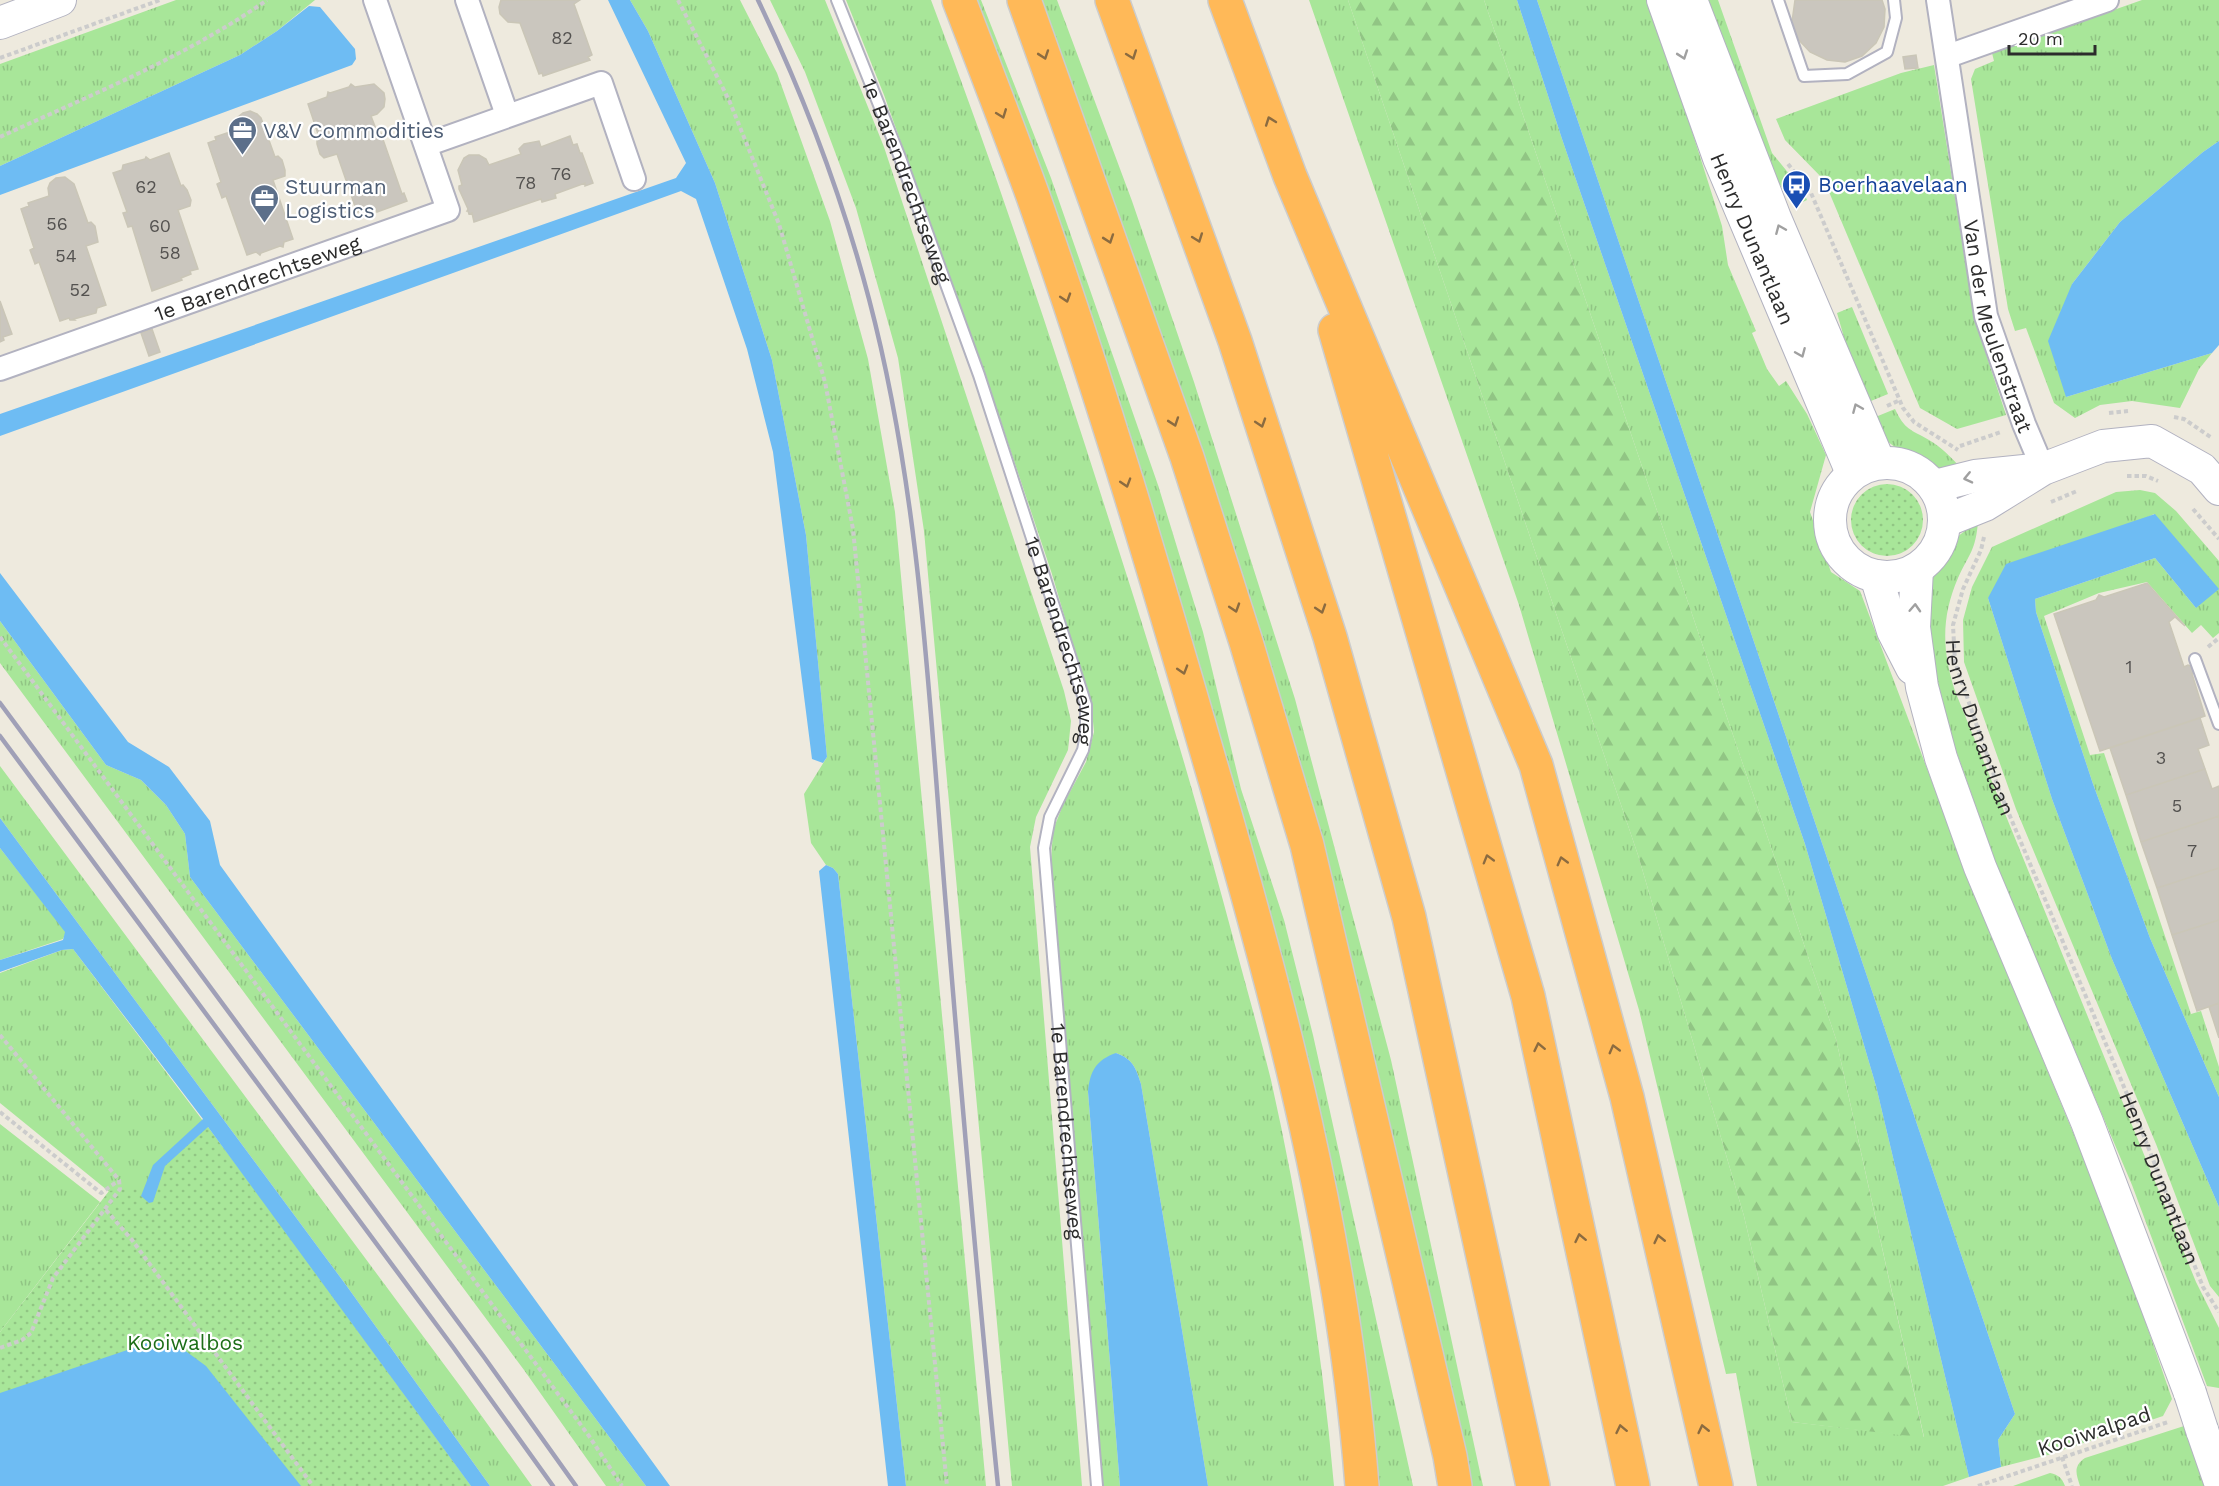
<svg xmlns="http://www.w3.org/2000/svg" width="2219" height="1486" font-family="'Work Sans',sans-serif">
<defs>
<pattern id="grass-tufts" width="24" height="20" patternUnits="userSpaceOnUse" patternTransform="scale(1.5)"><rect width="24" height="20" fill="#a8e699"/><path d="M3 7l-1-3M5 7V3M7 7l1-3M15 17l-1-3M17 17v-4M19 17l1-3" fill="none" stroke="#91c584"/></pattern>
<pattern id="forest-firs" width="22" height="20" patternUnits="userSpaceOnUse" patternTransform="scale(1.5)"><rect width="22" height="20" fill="#a8e699"/><path d="M5 1l3.5 6h-7zM16 11l3.5 6h-7z" fill="#91c584"/></pattern>
<pattern id="park-dots" width="8" height="8" patternUnits="userSpaceOnUse" patternTransform="scale(1.5)"><rect width="8" height="8" fill="#a8e699"/><path d="M2 2h.1M6 6h.1" fill="none" stroke="#91c584" stroke-width="1.8" stroke-linecap="round"/></pattern>
</defs>
<rect width="100%" height="100%" fill="#eeeade"/>
<path fill="url(#grass-tufts)" d="M176 0H315L277 31 240 55 0 166V64Z
M630 0H740L777 73 830 221 868 359 895 512 986 1486H906L838 874 833 868 826 865 811 843 804 794 827 757 806 535 772 360 715 183 648 31Z
M770 0H825L884 147 1064 691 1071 721 1068 750 1036 817 1030 847 1082 1486H1012L924 531 898 358 856 208 805 72Z
M846 0H931C1000 181 1060 366 1119 551 1161 681 1200 813 1235 945 1247 990 1260 1035 1271 1080 1301 1214 1322 1350 1334 1486H1208L1141 1084C1136 1068 1133 1059 1116 1053L1088 1092 1120 1486H1102L1051 862 1053 830 1063 805 1086 762 1094 732 1092 711 1052 574 1002 425 884 95Z
M967 0H981L1051 178 1158 485 1203 632 1241 789 1284 920 1313 1035 1413 1486H1376L1341 1245Z
M1037 0H1057L1132 201 1194 382 1295 699 1391 1060 1483 1486H1468L1389 1120 1325 868Z
M1309 0H1348L1638 855 1744 1216 1792 1422 1924 1437 1836 1039 1484 0H1517L1562 139 1805 844 1876 1086 1969 1477 1943 1486H1757L1736 1373 1726 1374 1639 1010 1519 605Z
M1537 0H1649L1653 8 1722 226 1728 265 1756 331 1752 333 1767 369 1779 386 1786 381 1807 414 1826 455 1810 512 1831 572 1860 591 1971 885 2117 1239 2172 1399 2163 1416 2048 1455 2001 1467 1998 1440 2015 1414Z
M1706 0H1718L1772 153 1803 191 1807 200 1794 206 1757 150Z
M2142 0H2219V141L2203 152 2120 222 2072 284 2066 397 2212 353 2199 369 2180 408 2132 401 2100 405 2075 418 2054 403 2026 328 2015 331 2008 309 1971 79 1975 69 1994 61 1992 53Z
M1934 65 1974 317 2006 415 1957 429 1920 408 1824 180 1785 140 1776 119 1901 73Z
M1852 307 1888 394 1866 403 1858 386 1837 313Z
M1895 409C1905 430 1910 429 1929 440 1941 447 1951 457 1961 468L1939 469 1896 448 1887 441 1873 418Z
M2140 490 2155 493 2176 511 2219 561V633L2213 638 2201 625 2192 633 2147 582 2099 593 2044 616 2090 755 2104 753 2191 1014 2201 1011 2219 1067V1097L2150 938 2093 784 2036 612 2035 599 2155 558 2196 608 2154 514 1988 598 2052 799 2112 959 2219 1207V1297L2210 1286 2156 1144 2016 809 1964 662 1963 620 1972 587 1992 547 2116 492Z
M1978 521C1976 550 1969 554 1958 578 1941 617 1942 651 1955 691L2196 1282 2219 1328V1388L2207 1386 2132 1185 1999 872 1953 742 1942 701 1931 648 1926 590 1957 537Z
M0 621 106 765 141 780 166 805 185 834 190 877 646 1486H606L524 1370 0 663Z
M0 766 463 1390 532 1486H490L346 1285 0 818Z
M0 848 66 932 63 939 0 960Z
M73 949 262 1199 471 1486 0 1103V973L62 950Z
M0 1124 100 1202 0 1332Z
M2184 1426 2206 1486H2080C2076 1474 2073 1466 2085 1458Z
M2050 1473C2059 1475 2062 1478 2065 1486H2013Z"/>
<path fill="url(#forest-firs)" d="M1348 0H1484L1836 1039 1924 1438 1792 1422 1744 1216 1638 855Z"/>
<path fill="url(#park-dots)" d="M1851 520a36 36 0 1 1 72 0a36 36 0 1 1-72 0Z
M208 1127 471 1486H0V1332L109 1191 144 1187 141 1196 152 1202 165 1166Z"/>
<path fill="#6ebcf3" d="M608 0H630L648 31 715 183 772 360 806 535 827 757 823 763 812 759 773 452 747 349 696 199 681 191 0 436V414L676 178 686 163Z
M1517 0H1537L2015 1414 1998 1440 2001 1467 1969 1477 1876 1086 1805 844 1562 139Z
M309 6 320 7 355 49 356 59 352 65 0 195V166L240 55 277 31Z
M2219 141V345L2212 353 2066 397 2048 341 2072 284 2120 222 2203 152Z
M2155 514 2219 589 2196 608 2155 558 2035 599 2036 612 2093 784 2150 938 2219 1097V1207L2112 959 2052 799 1988 598 2006 564Z
M0 573 128 742 169 767 210 821 220 865 670 1486H646L190 877 185 834 166 805 141 780 106 765 0 621Z
M0 818 346 1285 490 1486H471L208 1127 165 1166 153 1202 149 1203 141 1196 153 1165 203 1119 73 949 62 950 0 972V960L63 940 65 932 0 848Z
M826 865 833 868 838 874 906 1486H888L819 871Z
M1116 1053C1133 1059 1136 1068 1141 1084L1208 1486H1120L1088 1092C1090 1071 1096 1060 1116 1053Z
M151 1342 176 1344 206 1366 301 1486H0V1393Z"/>
<path fill="#cac6be" stroke="#cac6b7" stroke-width="1.5" d="M580 0 574 4 592 55 588 57 590 60 543 76 542 73 539 74 520 23 508 22 500 14 499 7 501 0Z
M1795 0H1882L1885 9 1884 27 1876 43 1862 56 1845 62 1827 60 1810 52 1798 39 1792 22Z
M1916 55 1918 68 1905 69 1903 57Z
M351 84 355 87 374 84 384 93 385 99 384 107 377 114 371 116 376 129 379 128 402 194 404 193 407 201 377 212 376 209 366 213 365 210 357 212 337 154 324 158 320 154 317 144V138L319 137 308 104 327 97 328 92 330 93 349 87Z
M250 111 257 114 261 118 275 157 278 156 282 160 285 170V176L273 180 293 239 284 242 283 247 280 246 261 253 260 255 256 252 247 255 226 196 222 198 217 184 221 182 208 143 216 140 215 137 236 130 237 118 243 113Z
M570 136 573 145 577 144 580 153H582L593 183 585 186V183L555 194 556 198 542 202 541 199 474 222 472 213 469 214 468 211H467L468 209 459 189V186L462 185 458 170 464 158 469 155H479L486 159 489 165 521 154 519 149 524 144 539 141 541 147Z
M169 153 181 186 183 185 187 190 191 200 190 206 178 210 198 269 190 271 191 274 181 278 182 280 152 291 132 226 128 227 123 213 127 212 113 173 122 170 123 165 145 159 146 157 150 160Z
M65 177 74 184 88 223 91 222 95 226 98 242 86 246 106 305 97 308 96 313 74 319 75 320H70L69 318 60 321 39 262 35 264 30 250 34 248 21 209 29 206 28 203 49 196 48 188 50 183 56 178Z
M0 301 12 334 3 337 4 340 0 342Z
M152 329 160 352 149 356 141 333Z
M2147 583 2185 626 2175 617 2169 622 2184 667 2188 665 2195 668 2192 674 2205 716 2100 751 2054 614 2096 600 2099 595 2104 597Z
M2200 718 2209 745 2198 749 2205 769 2126 795 2110 748Z
M2205 769 2212 789 2219 786V816L2141 842 2126 795Z
M2219 816V868L2157 888 2141 842Z
M2219 868V920L2172 935 2157 888Z
M2219 920V1003L2197 1011 2172 935Z
M2219 1003V1038L2209 1007Z"/>
<g fill="none" stroke-linecap="round" stroke-linejoin="round">
<defs>
<g id="lane">
<path id="s2" d="M837 0 899 155 979 375 1086 705V735L1083 750 1050 817 1044 848 1097 1486"/>
<path d="M1778 0 1804 76 1847 74 1887 52 1896 18 1894 0"/>
<path d="M2195 659 2219 724"/>
</g>
<g id="street">
<path d="M467 0 507 115"/>
<path id="s3" d="M1938 0 1986 316 2024 424 2043 469"/>
<path d="M1948 56 2107 0"/>
<path d="M426 145 601 83 634 179"/>
<path id="s4" d="M0 369 448 210 375 0"/>
</g>
<g id="secondary">
<path id="s5" d="M1663 0 1719 158 1852 473"/>
<path d="M1691 0 1775 218 1879 462"/>
<path d="M0 23 60 0"/>
<circle cx="1887" cy="520" r="57"/>
<path d="M1935 486 1975 476 2034 470"/>
<path d="M1945 521 1985 505 2043 469 2103 446 2152 441 2202 469 2219 489"/>
<path d="M1917 569 1914 627 1922 687 1941 758 1980 867 2087 1122 2190 1393"/>
<path d="M1876 576 1893 631 1912 668"/>
<path d="M2202 1430 2219 1479"/>
</g>
<path id="highway" d="M959 0C984 65 1009 130 1033 196 1099 384 1156 575 1211 766 1280 1002 1343 1240 1362 1486
M1024 0 1187 457 1246 642 1307 845 1450 1456 1455 1486
M1112 0 1235 341 1330 637 1409 917 1533 1486
M1225 0 1290 176 1536 765 1627 1097 1716 1486
M1335 330 1528 996 1633 1486"/>
</defs>
<use href="#lane" stroke="#b2b2c0" stroke-width="14"/>
<use href="#street" stroke="#b2b2c0" stroke-width="26"/>
<use href="#secondary" stroke="#b2b2c0" stroke-width="34"/>
<use href="#highway" stroke="#ccc" stroke-width="36"/>
<g stroke="#ccc" stroke-width="4" stroke-dasharray="4.5 3" stroke-linecap="butt">
<path d="M678 0 729 100 779 224 825 382 853 529 947 1486"/>
<path d="M0 58 160 0"/>
<path d="M0 137C90 95 186 57 267 0"/>
<path d="M1788 164 1811 193 1903 408 1914 422 1958 450"/>
<path d="M1887 406 1900 400"/>
<path d="M2109 413 2128 411"/>
<path d="M2174 417 2184 419 2212 438"/>
<path d="M1960 446 2001 432"/>
<path d="M2127 476H2146L2158 481"/>
<path d="M2051 502 2077 491"/>
<path d="M2193 509 2219 539"/>
<path id="s1" d="M1984 537 1981 550 1963 589 1953 625 1955 662 1999 790 2132 1106 2203 1287 2219 1312"/>
<path d="M0 637 589 1436 622 1486"/>
<path d="M2208 647 2219 638"/>
<path d="M0 1035 119 1180 120 1189 53 1278 31 1333 22 1340 0 1348"/>
<path d="M0 1112 101 1193 118 1181"/>
<path d="M106 1210 132 1240 313 1486"/>
<path d="M2062 1457 2072 1486"/>
<path d="M1978 1486 2168 1422"/>
</g>
<use href="#lane" stroke="#fff" stroke-width="10"/>
<use href="#street" stroke="#fff" stroke-width="22"/>
<use href="#secondary" stroke="#fff" stroke-width="32"/>
<use href="#highway" stroke="#ffb958" stroke-width="33"/>
<path stroke="#a0a0b7" stroke-width="4.5" d="M758 0C804 96 842 196 869 299 920 493 929 696 945 895 961 1092 978 1289 998 1486
M0 703 484 1357 576 1486
M0 736 453 1347 553 1486"/>
<defs>
<path id="secondary-bridge" d="M2190 1393 2202 1430"/>
</defs>
<use href="#secondary-bridge" stroke="#b2b2c0" stroke-width="34" stroke-linecap="butt"/>
<use href="#secondary-bridge" stroke="#fff" stroke-width="32"/>
</g>
<defs><path id="oneway-chevron" d="M-2-3.5L2.5 0L-2 3.5" fill="none" stroke-width="1.6" stroke-linecap="round" stroke-linejoin="round" transform="scale(1.5)"/></defs>
<g stroke="#8b6b40">
<use href="#oneway-chevron" transform="translate(1044 55) rotate(71)"/>
<use href="#oneway-chevron" transform="translate(1132 55) rotate(70)"/>
<use href="#oneway-chevron" transform="translate(1002 114) rotate(69)"/>
<use href="#oneway-chevron" transform="translate(1270 121) rotate(-110)"/>
<use href="#oneway-chevron" transform="translate(1198 238) rotate(70)"/>
<use href="#oneway-chevron" transform="translate(1109 239) rotate(71)"/>
<use href="#oneway-chevron" transform="translate(1066 298) rotate(72)"/>
<use href="#oneway-chevron" transform="translate(1174 422) rotate(71)"/>
<use href="#oneway-chevron" transform="translate(1261 423) rotate(72)"/>
<use href="#oneway-chevron" transform="translate(1126 483) rotate(73)"/>
<use href="#oneway-chevron" transform="translate(1235 608) rotate(72)"/>
<use href="#oneway-chevron" transform="translate(1321 609) rotate(72)"/>
<use href="#oneway-chevron" transform="translate(1183 670) rotate(73)"/>
<use href="#oneway-chevron" transform="translate(1488 859) rotate(-106)"/>
<use href="#oneway-chevron" transform="translate(1562 861) rotate(-105)"/>
<use href="#oneway-chevron" transform="translate(1539 1047) rotate(-102)"/>
<use href="#oneway-chevron" transform="translate(1614 1049) rotate(-105)"/>
<use href="#oneway-chevron" transform="translate(1580 1238) rotate(-102)"/>
<use href="#oneway-chevron" transform="translate(1659 1239) rotate(-103)"/>
<use href="#oneway-chevron" transform="translate(1621 1429) rotate(-102)"/>
<use href="#oneway-chevron" transform="translate(1703 1429) rotate(-103)"/>
</g>
<g stroke="#a0a0a0">
<use href="#oneway-chevron" transform="translate(1683 55) rotate(71)"/>
<use href="#oneway-chevron" transform="translate(1780 229) rotate(-113)"/>
<use href="#oneway-chevron" transform="translate(1801 353) rotate(67)"/>
<use href="#oneway-chevron" transform="translate(1857 408) rotate(-113)"/>
<use href="#oneway-chevron" transform="translate(1968 478) rotate(167)"/>
<use href="#oneway-chevron" transform="translate(1915 608) rotate(-87)"/>
</g>
<defs>
<symbol id="office-pin" viewBox="-11 -11 22 30"><path d="M0 17L-7.5 6A9.5 9.5 0 1 1 7.5 6Z" fill="#5c6f8a" stroke="#fff"/><path d="M-6-3h4V-5.5h4V-3h4V5H-6ZM-1-4.5V-3h2v-1.5ZM-6 0V1H6V0Z" fill="#fff"/></symbol>
<symbol id="bus-pin" viewBox="-11 -11 22 30"><path d="M0 17L-7.5 6A9.5 9.5 0 1 1 7.5 6Z" fill="#1a4fb4" stroke="#fff"/><path d="M-5-6H5V4H4V6H2V4H-2V6H-4V4H-5ZM-3.5-4V0h7V-4ZM-3.5 1.2v1.5H-2V1.2ZM2 1.2v1.5H3.5V1.2Z" fill="#fff"/></symbol>
</defs>
<g fill-rule="evenodd">
<use href="#office-pin" x="226" y="114" width="33" height="45"/>
<use href="#bus-pin" x="1780" y="168" width="33" height="45"/>
<use href="#office-pin" x="248" y="182" width="33" height="45"/>
</g>
<g text-anchor="middle" dominant-baseline="central" stroke-width="4.5" stroke-linejoin="round" paint-order="stroke">
<g font-size="18" fill="#545250">
<text x="562" y="37">82</text>
<text x="561" y="173">76</text>
<text x="526" y="182">78</text>
<text x="146" y="186">62</text>
<text x="57" y="223">56</text>
<text x="160" y="225">60</text>
<text x="170" y="252">58</text>
<text x="66" y="255">54</text>
<text x="80" y="289">52</text>
<text x="2129" y="666">1</text>
<text x="2161" y="757">3</text>
<text x="2177" y="805">5</text>
<text x="2192" y="850">7</text>
</g>
<g font-size="21" fill="#4e5e75" stroke="#fff" text-anchor="start">
<text x="263" y="130">V&amp;V Commodities</text>
<text x="285" y="186">Stuurman<tspan x="285" dy="24">Logistics</tspan></text>
</g>
<g font-size="21" fill="#2c2c2c" stroke="#fff">
<text stroke="none"><textPath href="#s2" startOffset="194">1e Barendrechtseweg</textPath></text>
<text stroke="none"><textPath href="#s5" startOffset="255">Henry Dunantlaan</textPath></text>
<text stroke="none"><textPath href="#s4" startOffset="273">1e Barendrechtseweg</textPath></text>
<text stroke="none"><textPath href="#s3" startOffset="332">Van der Meulenstraat</textPath></text>
<text stroke="none"><textPath href="#s2" startOffset="680">1e Barendrechtseweg</textPath></text>
<text stroke="none"><textPath href="#s1" startOffset="200">Henry Dunantlaan</textPath></text>
<text stroke="none"><textPath href="#s2" startOffset="1184">1e Barendrechtseweg</textPath></text>
<text stroke="none"><textPath href="#s1" startOffset="686">Henry Dunantlaan</textPath></text>
<text transform="translate(2094 1431) rotate(-18)">Kooiwalpad</text>
</g>
<g font-size="21" fill="#164399" stroke="#fff" text-anchor="start">
<text x="1818" y="184">Boerhaavelaan</text>
</g>
<g font-size="21" fill="#1d6e18" stroke="#fff">
<text x="185" y="1342">Kooiwalbos</text>
</g>
</g>
<path d="M2009 45v9h86v-9" fill="none" stroke="#2c2c2c" stroke-width="3"/>
<text x="2018" y="45" font-size="18" fill="#2c2c2c" stroke="#ffffff" stroke-width="4.5" paint-order="stroke">20 m</text>
</svg>
